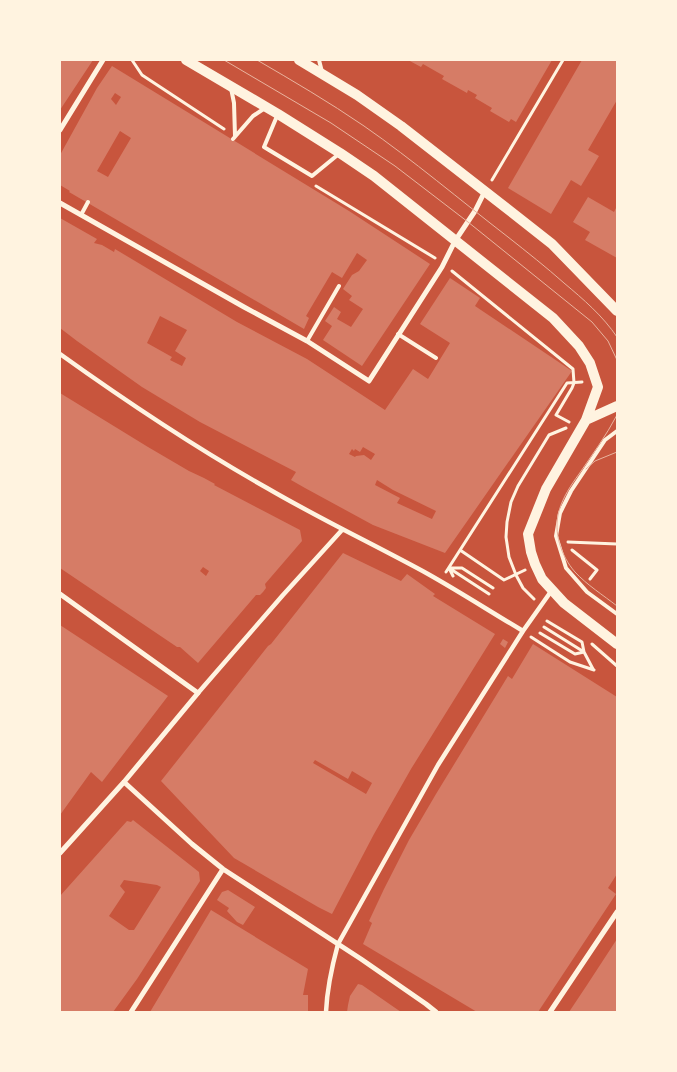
<svg xmlns="http://www.w3.org/2000/svg" width="677" height="1072" font-family="'Alegreya Sans',sans-serif">
<rect width="100%" height="100%" fill="#c8553d"/>
<path fill="#d67c66" fill-rule="evenodd" d="M60 60H93L60 110Z
M408 60H552L516 122 511 119 509 122 490 111 492 108 475 98 477 95 468 90 467 93 442 79 444 76 423 64 421 67Z
M582 60H617V100L588 150 599 156 581 186 571 180 551 214 508 188Z
M112 66 349 211 430 264 362 366 323 340 332 326 325 321 334 307 341 312 337 319 351 327 363 309 349 300 352 296 343 289 352 275 359 271 367 260 357 253 342 278 332 272 306 316 309 318 304 329 69 192 70 191 60 185V155L97 88ZM115 93 121 97 116 105 111 99ZM120 131 131 138 108 177 97 171Z
M588 197 614 212 617 206V258L585 240 590 232 573 222Z
M60 218 97 239 94 243 102 245 114 252 115 249 237 322 307 359 385 410 413 369 428 379 450 343 420 324 450 278 480 298 475 306 572 371 445 553 373 525 305 488 291 480 296 472 200 422 142 387 77 341 60 328ZM160 316 187 330 175 351 186 358 182 366 170 360 172 357 147 343ZM363 447 375 454 371 460 364 455 356 456 355 457 349 454 352 449 354 451 355 449 360 452ZM377 480 393 490 436 511 432 519 397 503 400 498 375 485Z
M60 393 148 447 189 471 204 478 215 484 214 485 300 530 302 541 265 584 266 588 263 592 260 595H256L198 663 180 647H177L60 568ZM203 567 209 571 206 576 200 571Z
M343 553 401 581 407 574 435 594 433 596 495 634 411 769 374 834 332 914 318 907 234 858 161 781 268 646 271 644ZM315 760 348 779 352 771 372 783 366 794 313 763Z
M60 625 168 696 102 782 91 772 60 815Z
M503 639 508 642 505 648 500 644Z
M533 644 617 697V874L608 888 616 894 538 1012H477L363 944 372 923 369 921 384 889 409 840 436 794 508 676 512 679Z
M133 820 199 872 200 881 137 979 113 1012H60V896L127 821 131 822ZM124 880 157 885 161 887 134 930H129L109 916 125 892 120 886Z
M228 890 255 907 243 925 237 922 227 911 229 908 217 900 222 892Z
M211 910 308 969 303 995H308V1012H150Z
M617 939V1012H569L587 985Z
M358 984 362 985 401 1012H347L348 1005 350 996Z"/>
<g fill="none" stroke-linecap="round" stroke-linejoin="round">
<path stroke="#fff3e0" stroke-width="3" d="M132 60 142 75 224 129
M492 180 563 60
M316 186 435 258
M452 271 573 369 574 383 572 388 556 415 569 422
M568 542 617 544
M460 550 504 580 525 570
M572 550 597 570 590 579
M449 568H462L493 588
M446 572 567 383 582 382
M453 576 449 568 489 594
M534 599 523 588 516 575 509 557 506 537 507 522 511 502 518 486 549 435 566 428
M544 627 584 652 593 669
M540 633 575 654 584 652 582 642 547 621
M531 637 570 662 594 670
M592 644 617 666"/>
<path stroke="#fff3e0" stroke-width="4" d="M319 60 322 72
M231 88 234 103 235 136
M277 116 264 147 312 176 340 153
M233 139 253 116 265 108
M81 215 88 202
M398 334 436 358
M307 341 339 286
M617 431 605 440 571 491 560 513 556 536 566 568 587 592 617 614"/>
<path stroke="#fff3e0" stroke-width="4.5" d="M60 354C127 402 196 448 267 488 320 519 375 545 428 574 460 592 491 612 523 631
M198 693 283 595 342 530
M326 1012C327 989 332 966 338 944L438 765 523 631 552 590"/>
<path stroke="#fff3e0" stroke-width="5" d="M60 130 103 60
M60 203 244 307 307 341 369 381 442 267 455 241 475 211 485 191
M60 594 198 693 124 782 60 853
M124 782 192 844 223 869 361 959 426 1004 436 1012
M131 1012 223 869
M550 1012 617 912"/>
<path stroke="#fff3e0" stroke-width="10" d="M186 60 278 114 340 153 374 176 553 318 579 346 590 363 598 387 586 420 546 489 528 534 531 552 535 564 542 579 564 603 617 644
M299 60 357 95 401 126 505 207 552 244 617 311
M586 420 617 406"/>
<path stroke="#e9b49f" stroke-width="1" d="M224 60 331 123 395 166 468 222 592 322 608 341 617 360
M257 60C293 81 329 102 364 126 413 160 460 200 508 237 527 252 546 267 564 283 583 299 603 316 617 337
M617 415C606 436 592 455 579 474 571 485 563 497 559 511 553 532 561 556 575 572 587 585 603 595 617 606
M586 469 595 461 617 452"/>
</g>
<rect width="677" height="1072" fill="none" stroke="#fff3e0" stroke-width="122"/>
</svg>
